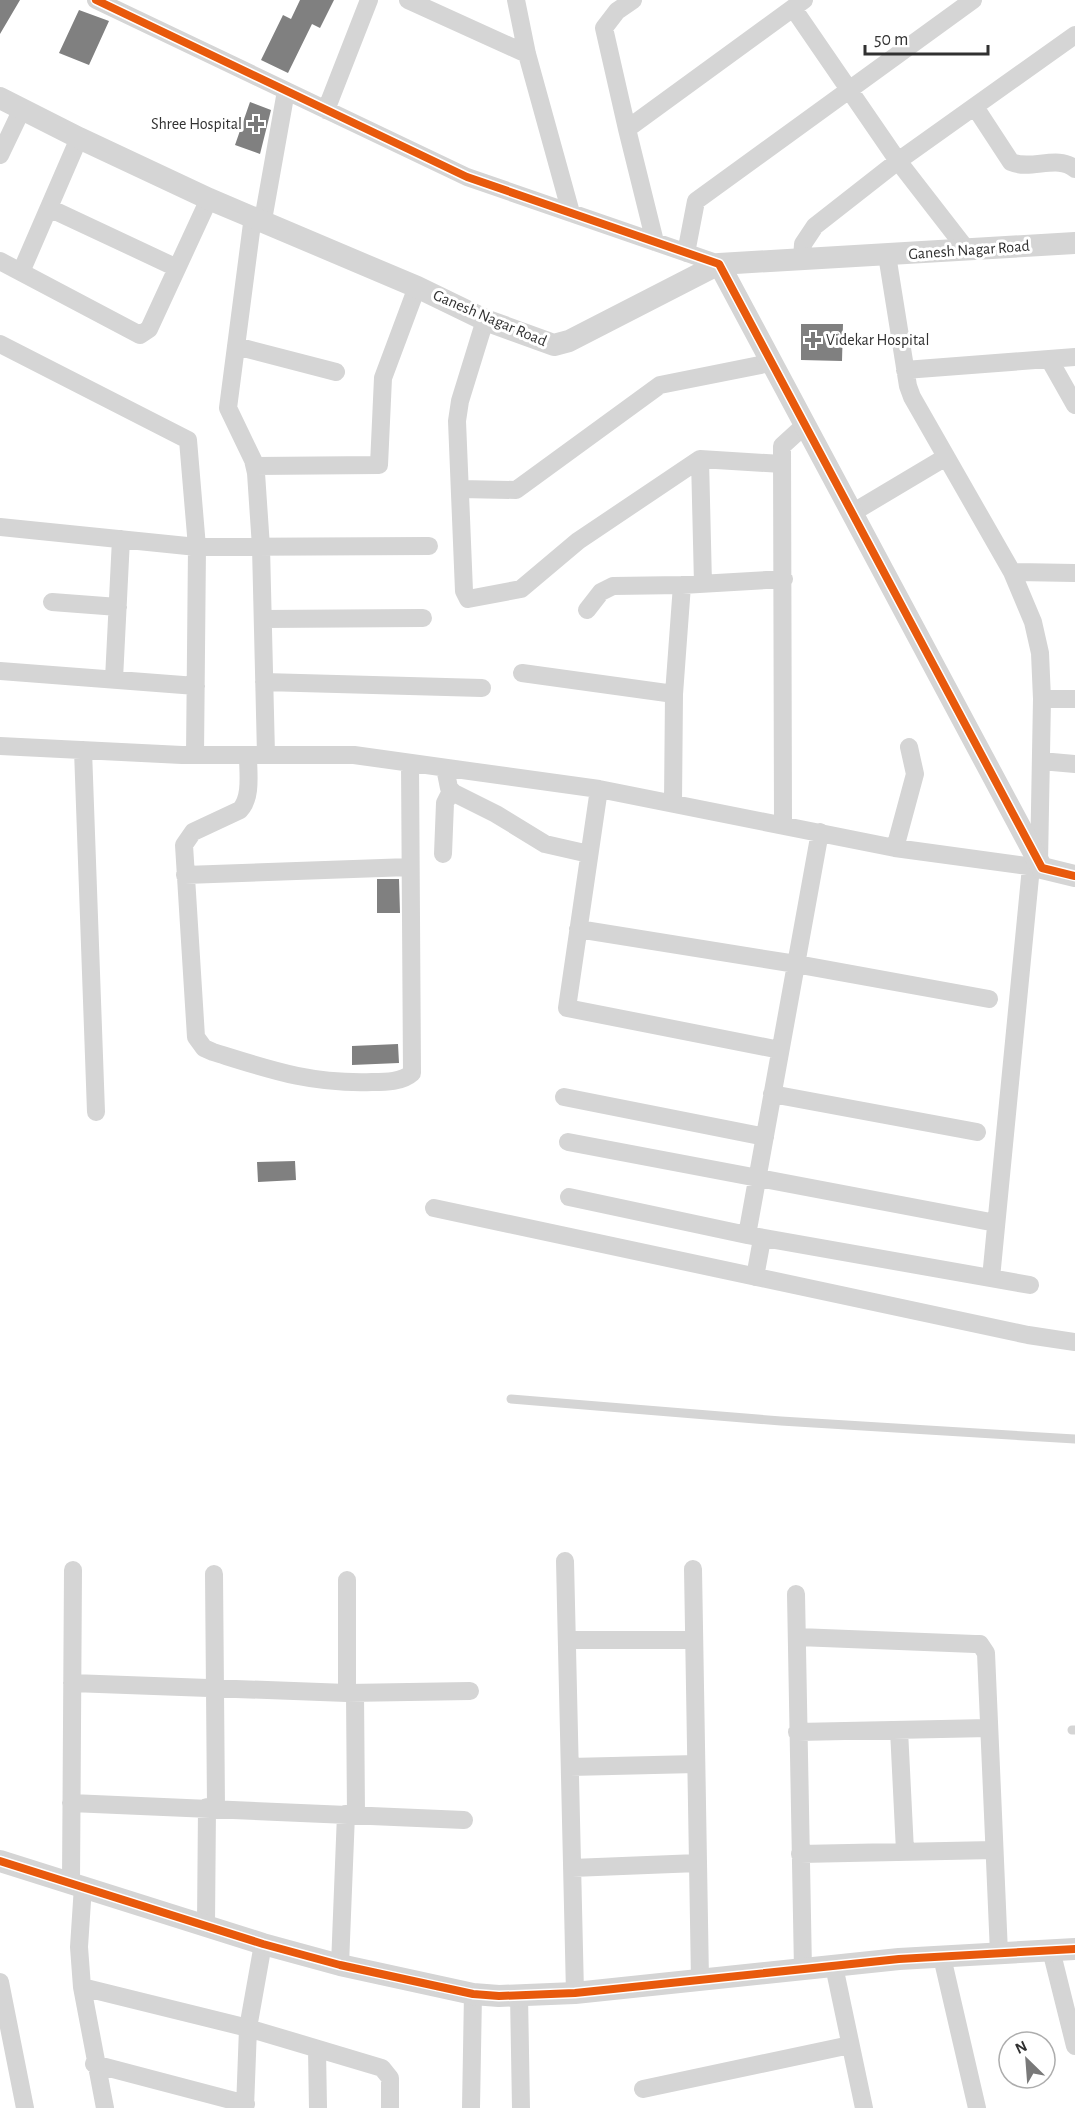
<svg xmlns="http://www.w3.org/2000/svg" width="1075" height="2108" font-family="'Alegreya Sans',sans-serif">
<rect width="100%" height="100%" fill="#fff"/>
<path fill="#808080" d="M0 0H20L0 34Z
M300 0H334L320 28 312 24 288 73 261 60 283 15 291 19Z
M79 10 109 21 89 65 59 53Z
M250 102 271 110 260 154 235 145Z
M801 324H843L842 361 801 360Z
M377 879H399L400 913H377Z
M398 1044 399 1063 352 1065V1046Z
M295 1161 296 1180 258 1182 257 1162Z"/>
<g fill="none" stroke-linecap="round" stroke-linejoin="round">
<path stroke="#d5d5d5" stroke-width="9" d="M511 1399 781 1421 1075 1439
M1072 1730H1075"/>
<path stroke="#d5d5d5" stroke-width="18" d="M96 0 467 177 719 264
M408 0 527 54
M516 0 527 54 571 213
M793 8 898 161 967 250
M975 107 1011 162C1031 171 1058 154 1075 169
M326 110 369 0
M627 129 604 28 617 11 633 0
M0 155 22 109
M49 208 177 268
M253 216 228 408 253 460 256 473 261 547 266 755
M263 220 286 91
M655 242 627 129 804 0
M686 253 696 201 973 0
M887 255 908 386 912 397 1012 572 1033 622 1040 653 1042 699 1039 863
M802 260 803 244 815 226 898 161 1075 35
M0 261 140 335 149 329 209 199
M21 272 79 138
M485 320 460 401 457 421 464 591 468 599 521 589 578 541 700 459 782 464
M0 344 188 440 197 547 429 546
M236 346 336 372
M1049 359 1075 405
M905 370 1075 357
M700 459 703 584
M255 466 379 465 383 378 417 287
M460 489 516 490 660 385 770 363
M852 513 946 457
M0 527 197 547 195 755
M1012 572 1075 573
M52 602 118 607
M587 610 601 592 613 586 682 585
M263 619 423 618
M0 671 196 686
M522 673 674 694
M114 679 121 539
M264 682 482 688
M1042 699H1075
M0 746 182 755H354L599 789 895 848 1042 868
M83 750 96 1112
M248 755C248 773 252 797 240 810L193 832 184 845 196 1037 204 1048 213 1052C271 1070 310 1084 372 1082 386 1082 402 1082 412 1073L410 763
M1041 761 1075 764
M445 768 449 788 454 793 496 814 545 844 589 854
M599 789 567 1008 780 1050
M673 802 674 694 682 585 784 579
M783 823 782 446 805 425
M820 832 747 1235 1030 1285
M895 848 915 774 909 747
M443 854 445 803 451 791
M185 875 410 867
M578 929 796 964 989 999
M772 1094 977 1132
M564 1097 765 1137
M568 1142 996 1223
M569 1197 747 1235
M434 1208 1028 1335 1075 1342
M755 1277 762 1239
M991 1278 1031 867
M565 1561 575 1993
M693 1569 700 1980
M214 1574 216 1807
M347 1580V1693
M796 1594 803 1970
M798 1637 975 1644H980L986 1653 999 1953
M567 1640H694
M72 1683 347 1693 470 1691
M355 1693 356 1814
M899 1730 905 1851
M797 1732 989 1728
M570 1767 696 1764
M71 1803 464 1820
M800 1854 994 1850
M572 1868 698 1863
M71 1882 73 1570
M83 1886 79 1947 82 1987 105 2108
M206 1924 207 1807
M1051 1950 1075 2046
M942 1957 977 2108
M340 1965 346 1814
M834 1966 864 2108
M0 1982 25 2108
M82 1987 248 2028 382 2068 390 2078V2108
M519 1995 521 2108
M317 2049 318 2108
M94 2064 246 2104
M643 2089 850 2045
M245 2108 248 2028 263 1944
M471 2108 473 1994"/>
<path stroke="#d5d5d5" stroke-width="22" d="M0 98 79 138 209 199 417 287 485 320 554 345 569 341 719 264 1075 243
M719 264 1042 868 1075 876
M0 1861 263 1944 340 1965 473 1994 499 1996 575 1993 899 1959 1075 1949"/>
<defs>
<path id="cycleway" d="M96 0 467 177 719 264 1042 868 1075 876
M0 1861 263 1944 340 1965 473 1994 499 1996 575 1993 899 1959 1075 1949"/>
</defs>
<use href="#cycleway" stroke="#fff" stroke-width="11"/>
<use href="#cycleway" stroke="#e8590c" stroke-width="8"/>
</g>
<g fill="#797979" stroke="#fff" stroke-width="2">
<path d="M253 115h6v6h6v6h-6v6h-6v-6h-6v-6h6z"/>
<path d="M810 331h6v6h6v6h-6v6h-6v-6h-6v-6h6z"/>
</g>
<g text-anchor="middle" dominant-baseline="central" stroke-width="6" stroke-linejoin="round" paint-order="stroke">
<g font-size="16" fill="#313131" stroke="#fff" text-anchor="end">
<text x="242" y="124">Shree Hospital</text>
<text x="826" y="340" text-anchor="start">Videkar Hospital</text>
</g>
<g font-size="16" fill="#313131" stroke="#fff">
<text transform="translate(969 250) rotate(-4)">Ganesh Nagar Road</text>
<text transform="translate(490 318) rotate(23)">Ganesh Nagar Road</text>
</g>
</g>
<g transform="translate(1027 2060) rotate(335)"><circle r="28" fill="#ffffff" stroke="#adadad" stroke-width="1.5"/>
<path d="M0-4.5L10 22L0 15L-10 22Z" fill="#797979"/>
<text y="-9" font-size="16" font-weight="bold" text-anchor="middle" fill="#313131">N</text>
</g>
<path d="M865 45v9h123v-9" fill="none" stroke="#313131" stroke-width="3"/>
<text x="874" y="45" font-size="18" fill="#313131" stroke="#ffffff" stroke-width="4.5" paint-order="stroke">50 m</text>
</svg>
